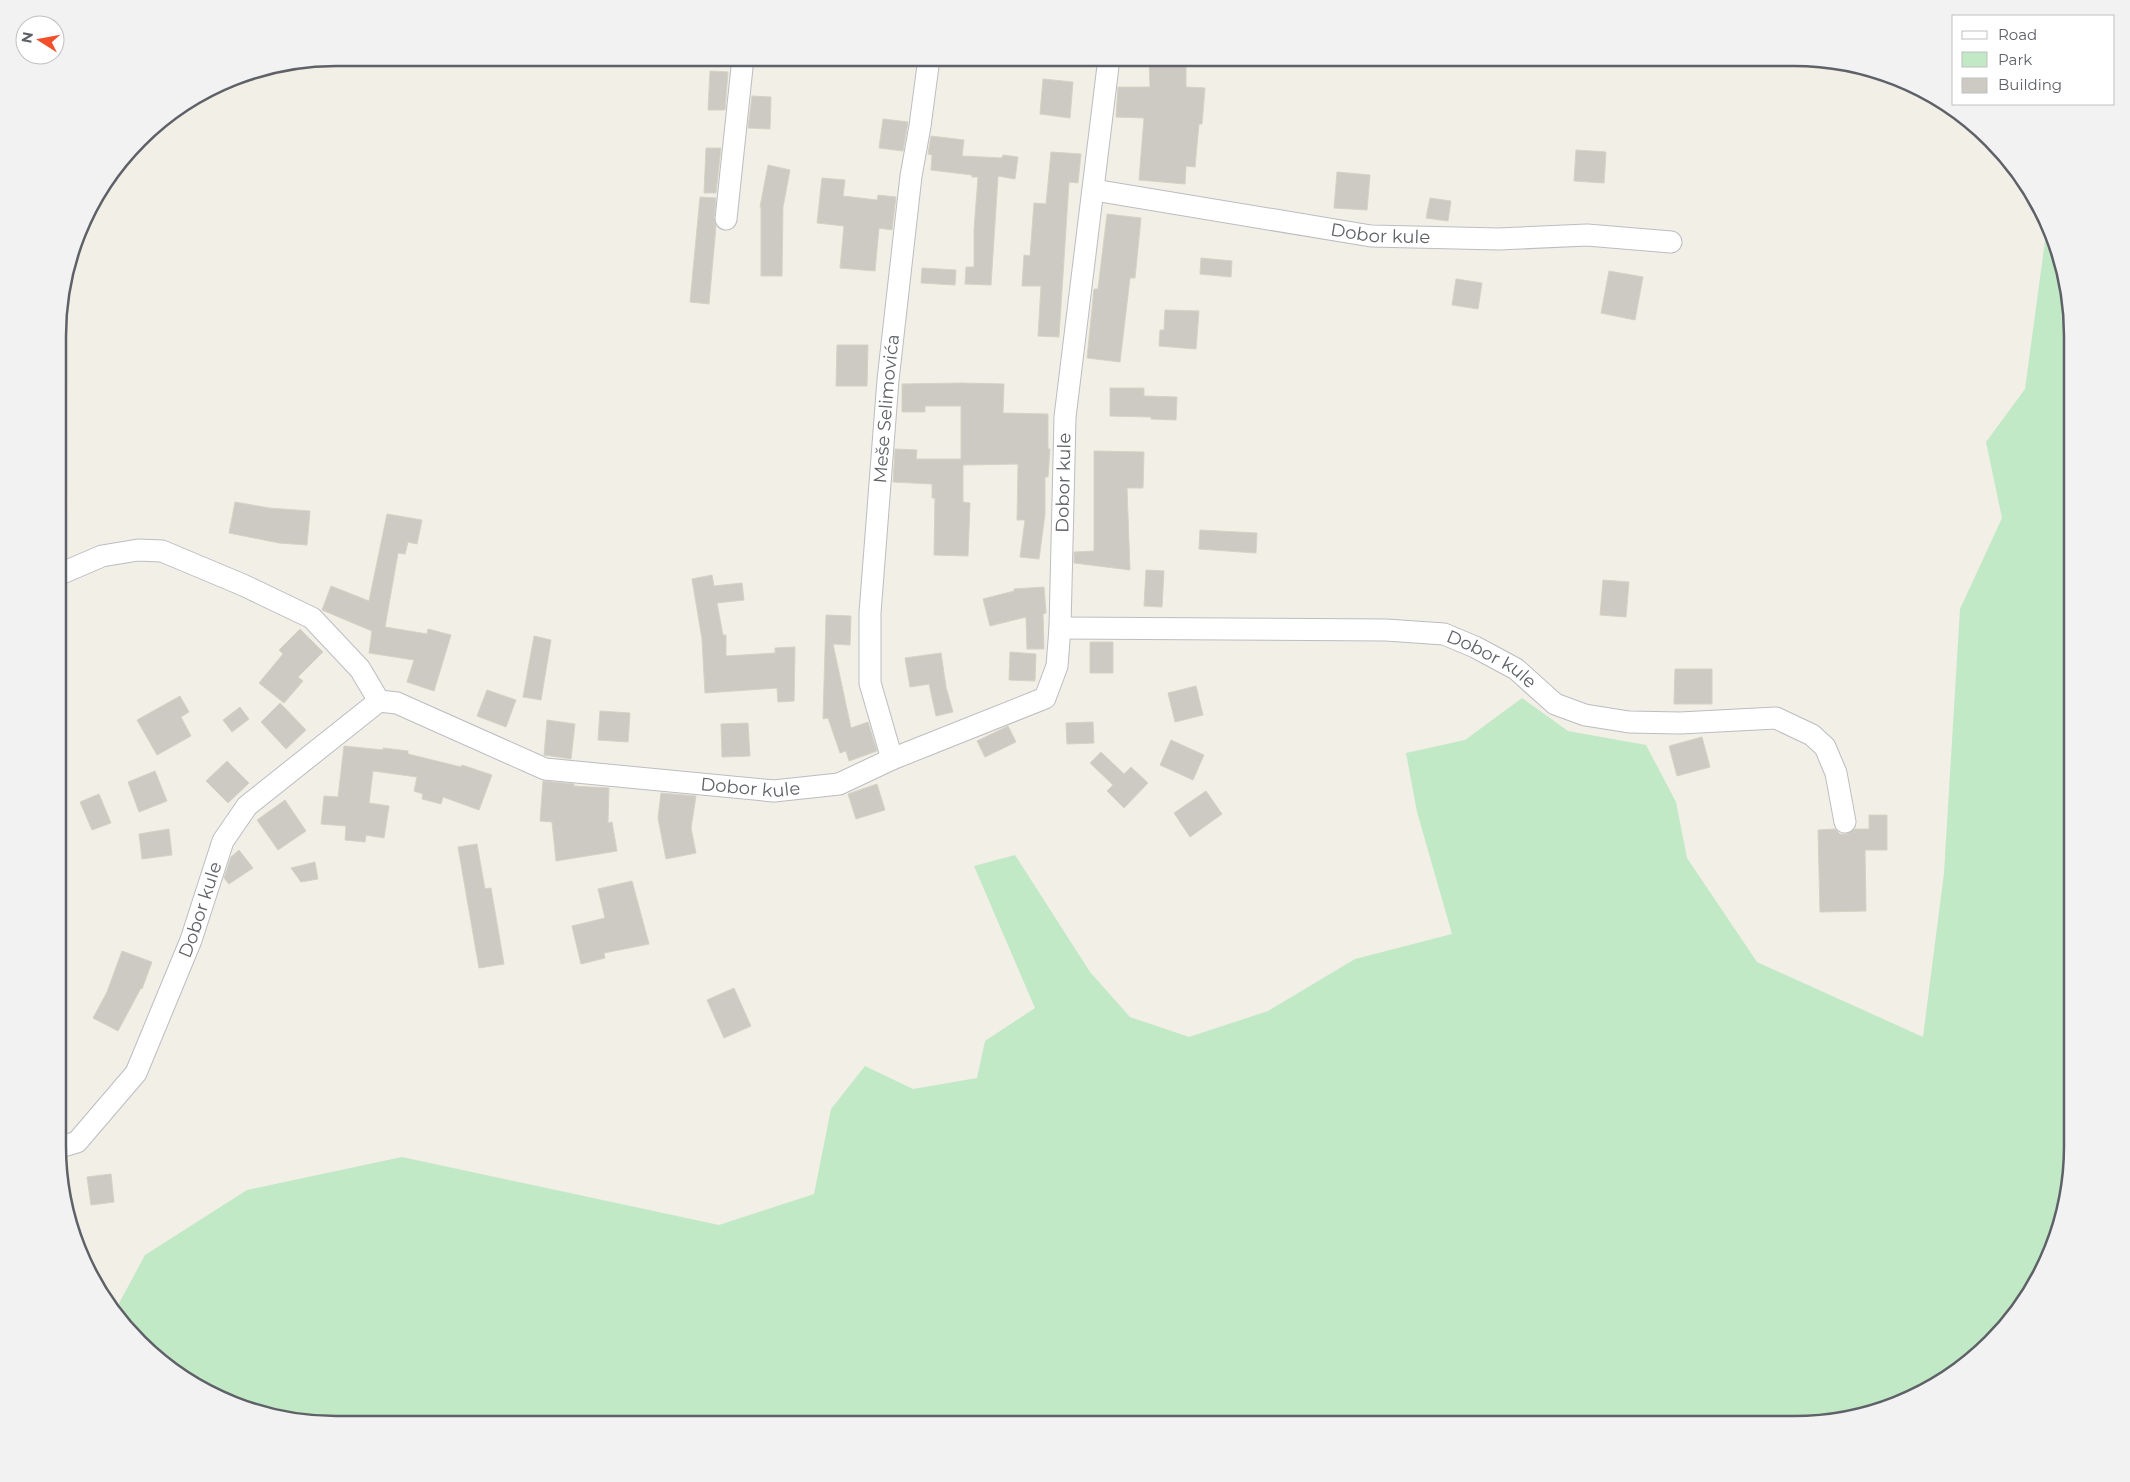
<svg xmlns="http://www.w3.org/2000/svg" width="2130" height="1482" font-family="Montserrat,sans-serif">
<rect width="100%" height="100%" fill="#f1efe6"/>
<path fill="#c2e9c6" d="M2047 226 2063 264 2072 318V1164L2058 1236 2015 1315 1977 1356 1917 1396 1866 1415 1794 1424H318L246 1410 167 1367 116 1309 145 1255 247 1190 402 1157 719 1225 814 1194 831 1109 865 1066 913 1089 977 1078 985 1041 1035 1008 974 866 1015 855 1090 972 1130 1017 1189 1037 1268 1011 1355 959 1452 934 1417 812 1406 753 1465 740 1522 698 1568 731 1646 745 1676 802 1687 858 1757 962 1923 1037 1944 873 1960 609 2002 518 1986 442 2025 389Z"/>
<path fill="#cccac2" stroke="#d6d2c4" d="M1149 58H1186V87L1205 88 1202 124H1199L1195 167 1186 166 1185 184 1139 180 1144 118 1116 117 1118 87H1150Z
M710 71 728 72 725 110H708Z
M1043 79 1073 82 1070 118 1040 114Z
M752 96 771 97 770 129 748 128Z
M883 119 908 122 903 151 879 148Z
M931 136 964 140 962 156 1002 158 1003 155 1018 157 1015 179 998 176 991 285 965 284 966 267H974V230L978 177H972V175L931 170 932 155 928 154Z
M706 148H721L716 193H704Z
M1576 150 1606 152 1604 183 1574 181Z
M1051 152 1081 154 1078 183 1069 182 1059 337 1038 336 1041 286H1022L1024 255 1030 256 1034 203 1046 204Z
M768 165 790 170 783 207 782 276H761V207H760Z
M1337 172 1370 175 1367 210 1334 208Z
M822 178 845 180 843 196 877 200 878 195 896 197 892 230 879 228 875 271 840 268 844 226 817 223Z
M700 197 716 198 714 218 716 226 709 304 690 302Z
M1430 198 1451 201 1448 221 1426 218Z
M1107 214 1141 218 1135 278H1130L1120 362 1087 358 1094 289H1098Z
M1201 258 1232 261 1231 277 1200 274Z
M922 268 956 270 955 285 921 283Z
M1609 271 1643 277 1635 320 1601 313Z
M1456 279 1482 283 1478 309 1452 305Z
M1165 310 1199 311 1196 349 1159 346 1160 330H1164Z
M837 345H868L867 386H836Z
M962 383 1004 384 1003 413 1048 414V449H1050L1048 477H1045V514L1039 559 1020 557 1025 520H1017L1018 464 963 465V502L970 503 968 556 934 555 935 498H932V484L893 482 895 449 917 450 916 459H961V406H925V412H902V384Z
M1110 388H1144V396L1177 397 1176 420 1151 419V417L1110 416Z
M1094 451 1144 452 1143 488H1127L1130 570 1074 563V552L1094 551Z
M235 502 269 508 310 511 307 545 279 543 229 533Z
M387 514 422 520 417 544 408 542 405 554 398 553 385 627 427 634 428 629 451 635 434 691 407 682 414 660 369 653 372 631 322 610 331 586 369 601Z
M1200 530 1257 533 1256 553 1199 549Z
M1146 570 1164 571 1162 607 1144 606Z
M712 575 714 586 742 583 744 600 717 603 723 635H726V656L775 653V648L795 647 794 701 778 702 777 688 705 693 702 639 692 579Z
M1603 580 1629 582 1626 617 1600 615Z
M1044 587 1046 613 1043 614 1044 649H1027L1026 617 990 626 983 599 1014 591V589Z
M826 615 851 616 850 645 833 644 851 728 868 722 877 751 849 761 846 751 840 753 828 718 823 719Z
M300 629 323 652 298 677 303 681 284 703 259 683 283 654 279 650Z
M534 636 551 640 541 700 523 697Z
M1090 642H1113V673H1090Z
M1010 652 1036 654 1035 681 1009 680Z
M941 653 946 687 953 712 936 716 929 684 910 687 905 658Z
M1675 669H1712V704H1674Z
M1196 686 1203 715 1175 722 1168 693Z
M487 690 516 700 506 727 477 716Z
M180 696 189 712 181 717 191 736 157 755 137 720Z
M280 703 306 730 286 749 261 722Z
M240 707 249 719 232 732 223 720Z
M600 711 630 713 628 742 598 740Z
M547 720 575 724 571 759 544 755Z
M1093 722 1094 743 1067 744 1066 723Z
M748 723 750 756 722 757 721 724Z
M1008 726 1016 742 985 757 977 741Z
M1702 737 1710 767 1677 776 1669 746Z
M1171 740 1204 755 1193 780 1160 765Z
M344 746 383 750V748L408 751V754L461 767 462 765 492 775 479 810 443 797 441 804 422 799 423 794 414 791 417 777 373 771 369 803 389 806 384 838 366 835 365 842 345 840 346 826 321 824 324 796 338 797Z
M1101 752 1124 774 1131 767 1148 783 1124 808 1107 791 1113 785 1090 763Z
M227 761 249 783 228 803 206 781Z
M155 771 167 801 139 812 128 782Z
M543 781 574 784V786L609 788 608 823 612 822 617 851 556 861 552 822 540 821Z
M877 784 885 810 856 819 848 794Z
M1206 791 1222 814 1190 837 1174 813Z
M661 793 696 796 691 828 696 853 666 859 658 818Z
M99 794 111 823 92 830 80 802Z
M285 800 306 831 278 850 257 820Z
M1869 815H1887V850H1865L1866 911 1820 912 1818 830 1835 829 1840 834H1847L1855 829H1869Z
M169 829 172 855 142 859 139 834Z
M477 844 485 889 491 888 504 964 479 968 458 847Z
M239 850 253 868 229 884 224 878 231 857Z
M315 862 318 879 301 882 291 868Z
M632 881 649 944 604 953 605 958 581 964 572 926 605 918 598 889Z
M122 951 152 962 142 989 141 988 118 1031 93 1018 107 992Z
M734 988 751 1026 724 1038 707 1000Z
M111 1174 114 1202 91 1205 87 1177Z"/>
<g fill="none" stroke-linecap="round" stroke-linejoin="round">
<defs>
<g id="minor">
<path id="s1" d="M1094 190 1371 236 1499 239 1587 235 1671 242"/>
<path d="M726 219 743 58"/>
<path d="M60 574 102 556 138 550 162 551 243 585 312 618 360 669 379 701"/>
<path id="s2" d="M1060 628 1386 630 1444 634 1475 647 1516 669 1555 704 1585 715 1629 722 1680 723 1776 718 1812 735 1825 747 1836 773 1845 822"/>
<path id="s3" d="M892 759 870 683V613L888 380 911 176 920 126 929 58"/>
<path id="s4" d="M60 1147 77 1142 136 1073 191 940 223 841 247 806 379 701 397 703 545 769 774 791 839 784 892 759 1045 698 1057 666 1060 628 1065 417 1109 58"/>
</g>
</defs>
<use href="#minor" stroke="#bbbdc2" stroke-width="23"/>
<use href="#minor" stroke="#fff" stroke-width="21"/>
</g>
<g text-anchor="middle" dominant-baseline="central" stroke-width="5" stroke-linejoin="round" paint-order="stroke">
<g font-size="18" fill="#5e6167" stroke="#fff">
<text stroke="none"><textPath href="#s1" startOffset="290">Dobor kule</textPath></text>
<text stroke="none"><textPath href="#s3" startOffset="354">Meše Selimovića</textPath></text>
<text stroke="none"><textPath href="#s4" startOffset="1484">Dobor kule</textPath></text>
<text stroke="none"><textPath href="#s2" startOffset="438">Dobor kule</textPath></text>
<text stroke="none"><textPath href="#s4" startOffset="954">Dobor kule</textPath></text>
<text stroke="none"><textPath href="#s4" startOffset="284">Dobor kule</textPath></text>
</g>
</g>
<path d="M0 0H2130V1482H0ZM336 66H1794A270 270 0 0 1 2064 336V1146A270 270 0 0 1 1794 1416H336A270 270 0 0 1 66 1146V336A270 270 0 0 1 336 66Z" fill="#f2f2f3" fill-rule="evenodd"/>
<path fill="none" stroke="#5e6167" stroke-width="2.5" d="M336 66H1794A270 270 0 0 1 2064 336V1146A270 270 0 0 1 1794 1416H336A270 270 0 0 1 66 1146V336A270 270 0 0 1 336 66Z"/>
<rect x="1952" y="15" width="162" height="90" fill="#ffffff" stroke="#bfc0c2"/>
<rect x="1962" y="31" width="25" height="8" fill="#ffffff" stroke="#bfc0c2"/>
<text x="1998" y="40" font-size="15" fill="#5e6167">Road</text>
<rect x="1962" y="52" width="25" height="15" fill="#c2e9c6" stroke="#bfc0c2"/>
<text x="1998" y="65" font-size="15" fill="#5e6167">Park</text>
<rect x="1962" y="78" width="25" height="15" fill="#cccac2" stroke="#bfc0c2"/>
<text x="1998" y="90" font-size="15" fill="#5e6167">Building</text>
<g transform="translate(40 40) rotate(281)"><circle r="24" fill="#ffffff" stroke="#bfc0c2"/>
<path d="M0-4L9 19L0 12L-9 19Z" fill="#f24f2a"/>
<text y="-8" font-size="14" font-weight="bold" text-anchor="middle" fill="#5e6167">N</text>
</g>
</svg>
